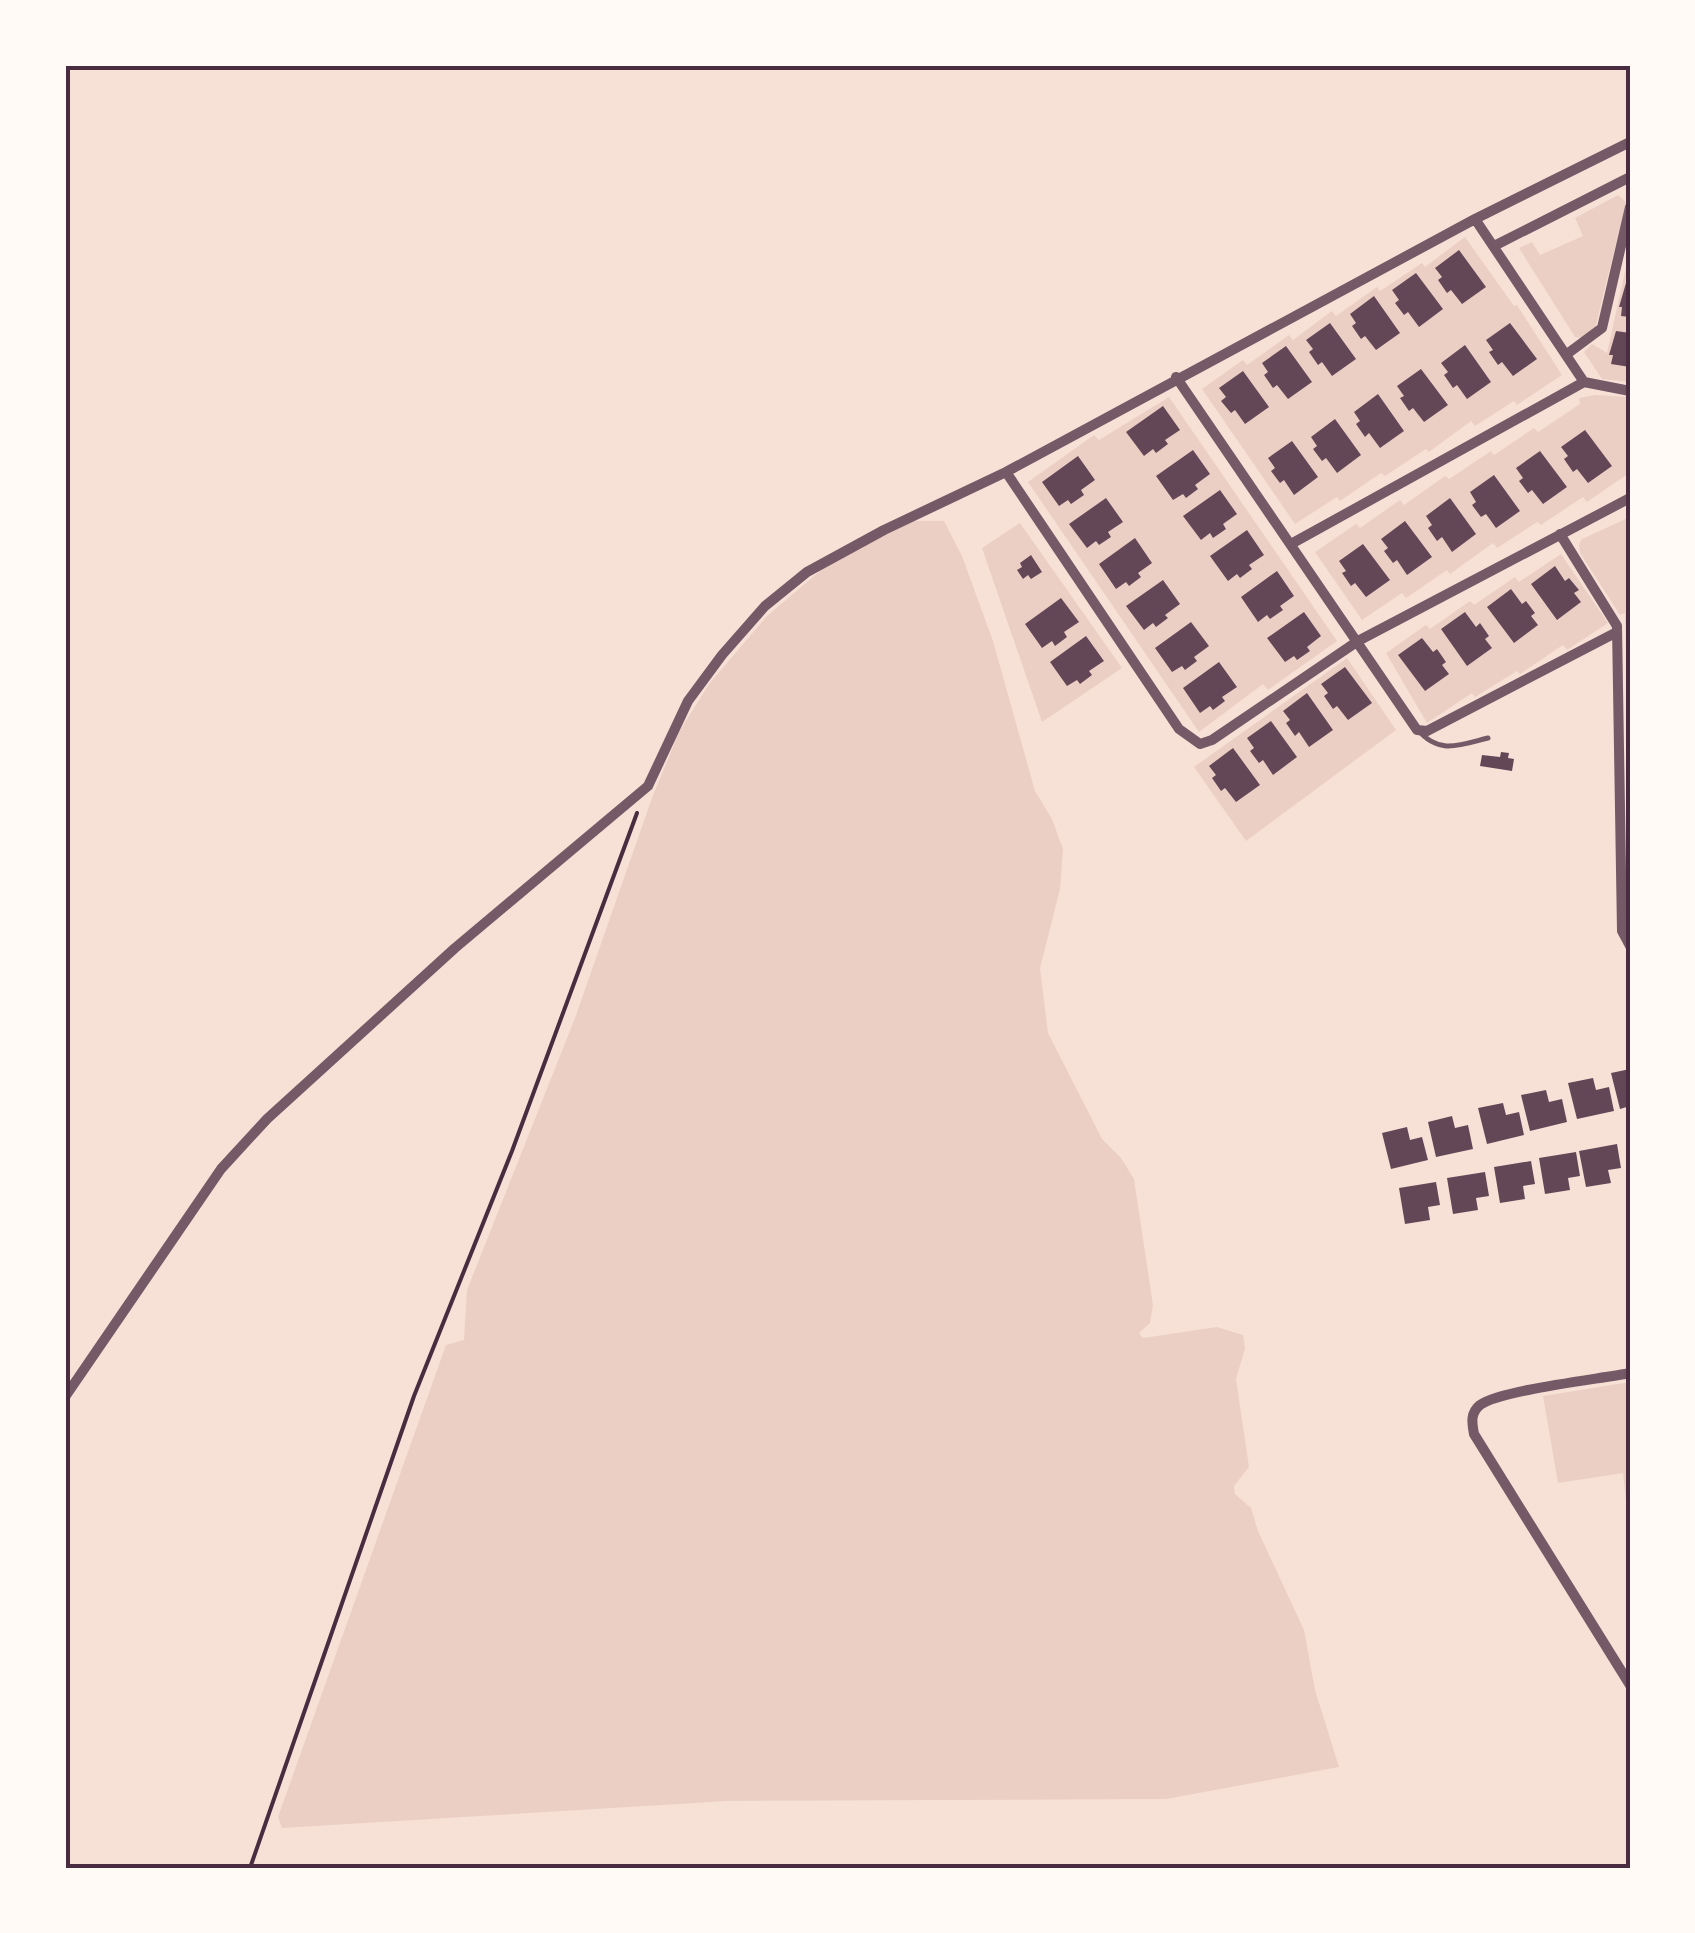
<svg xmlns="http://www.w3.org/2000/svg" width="1695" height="1933" font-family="'Open Sans',sans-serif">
<rect width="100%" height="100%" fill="#f7e1d7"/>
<path fill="#ebcfc5" d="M1618 195 1626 202 1595 329 1584 338 1575 337 1519 248 1532 242 1540 255 1583 236 1575 218Z
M1465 237 1514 306 1517 305 1562 375 1517 405 1514 401 1475 426 1471 421 1429 452 1426 449 1385 476 1381 473 1340 501 1337 497 1295 524 1202 389 1243 360 1247 365 1289 335 1293 340 1332 311 1336 316 1377 287 1380 291 1422 263 1425 267Z
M1630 249V382L1602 379 1584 352 1592 344 1607 353Z
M1595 395 1630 397 1629 473 1587 502 1583 497 1541 525 1537 522 1497 548 1493 543 1450 574 1447 570 1406 598 1402 593 1362 620 1315 552 1356 524 1360 528 1400 500 1404 505 1445 476 1449 479 1491 451 1494 455 1534 428 1538 432 1580 404 1579 398Z
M1169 397 1337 641 1268 690 1263 684 1199 732 1028 482 1094 435 1099 440Z
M1630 517V843L1625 613 1620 615 1580 553 1579 544 1582 539Z
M911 521H944L962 556 993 641 1035 791 1052 819 1063 849 1060 889 1040 968 1048 1033 1102 1139 1121 1158 1134 1179 1153 1305 1150 1323 1139 1333 1143 1338 1217 1327 1243 1335 1245 1348 1236 1379 1249 1467 1234 1486 1235 1494 1251 1508 1258 1531 1304 1630 1315 1690 1339 1767 1166 1799 728 1801 282 1828 278 1817 446 1345 464 1340 467 1290 575 1018 652 798 679 732 709 684 767 616 827 565Z
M1020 523 1122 668 1042 722 982 548Z
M1561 554 1608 623 1567 650 1563 645 1520 674 1517 671 1475 697 1472 693 1427 723 1386 653 1426 625 1430 629 1470 601 1474 605 1515 577 1519 582Z
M1347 658 1396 730 1246 841 1194 767Z
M1630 1382V1510H1627L1623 1473 1558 1483 1543 1396Z"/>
<path fill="#644757" d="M1459 250 1486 287 1462 304 1451 290 1447 293 1438 280 1442 277 1435 268Z
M1416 273 1443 309 1419 327 1408 312 1404 315 1395 303 1399 300 1392 290Z
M1626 283H1630V317L1621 316 1622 307H1619Z
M1374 296 1400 333 1376 350 1365 336 1361 339 1352 326 1356 323 1350 314Z
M1330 323 1356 359 1332 376 1322 362 1318 365 1309 352 1313 349 1306 340Z
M1510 323 1537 359 1513 376 1502 362 1498 365 1489 352 1493 350 1486 340Z
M1616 331 1630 333V367L1611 364 1613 355H1609Z
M1465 345 1491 382 1467 399 1457 385 1453 388 1444 375 1448 372 1441 363Z
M1286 346 1312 382 1288 399 1277 385 1273 388 1264 375 1268 372 1262 363Z
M1421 369 1448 405 1424 422 1413 408 1409 411 1400 398 1404 396 1397 386Z
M1243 371 1269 407 1245 424 1235 410 1231 413 1221 401 1226 397 1219 388Z
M1378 394 1404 431 1380 448 1369 433 1365 437 1356 424 1360 421 1354 412Z
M1163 406 1180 430 1165 440 1168 444 1156 453 1153 449 1144 456 1126 432Z
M1335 419 1361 455 1337 473 1326 458 1322 461 1313 449 1317 446 1311 437Z
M1585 430 1612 466 1588 483 1577 469 1573 472 1564 459 1568 456 1561 447Z
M1292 441 1318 477 1294 495 1284 480 1280 483 1271 471 1275 468 1268 458Z
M1193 450 1210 474 1195 485 1198 489 1186 498 1183 494 1173 500 1156 476Z
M1540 451 1567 487 1543 504 1532 490 1528 493 1519 481 1523 478 1516 468Z
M1078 456 1095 480 1081 490 1084 495 1071 504 1068 500 1059 506 1042 482Z
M1494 475 1520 511 1496 528 1486 514 1481 517 1472 505 1476 502 1470 492Z
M1220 490 1237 514 1223 524 1226 529 1213 538 1210 533 1201 540 1183 516Z
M1106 498 1123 522 1108 532 1111 537 1099 545 1096 541 1087 548 1069 524Z
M1450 498 1476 534 1452 552 1442 537 1437 541 1428 528 1432 525 1426 516Z
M1405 521 1432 557 1407 575 1397 560 1393 563 1384 551 1388 548 1381 539Z
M1247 530 1264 555 1249 565 1252 569 1240 578 1237 574 1228 581 1210 556Z
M1135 538 1152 563 1138 573 1141 577 1129 586 1126 582 1116 589 1099 564Z
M1363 544 1390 580 1366 597 1355 583 1351 586 1342 573 1346 571 1339 561Z
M1031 555 1042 572 1031 579 1028 575 1023 579 1017 570 1022 567 1020 563Z
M1555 566 1565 581 1569 578 1579 590 1574 593 1581 602 1557 620 1531 584Z
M1277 571 1294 596 1280 606 1283 610 1270 619 1267 615 1258 622 1241 597Z
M1163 580 1180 604 1165 615 1168 618 1156 627 1153 623 1144 630 1126 606Z
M1511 589 1522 604 1526 601 1535 613 1531 616 1538 625 1514 643 1487 607Z
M1061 598 1079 622 1064 632 1067 637 1055 646 1052 641 1042 648 1025 624Z
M1304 612 1321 636 1307 647 1310 651 1297 660 1294 656 1285 662 1267 638Z
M1465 612 1476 627 1480 623 1489 636 1485 639 1492 648 1467 666 1441 629Z
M1191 622 1209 646 1194 657 1197 661 1185 670 1182 666 1172 672 1155 648Z
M1086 636 1104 661 1089 671 1092 675 1080 684 1077 680 1067 686 1050 662Z
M1422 638 1433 652 1437 649 1446 662 1442 665 1449 674 1425 691 1398 655Z
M1219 662 1237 687 1222 697 1225 701 1213 710 1210 706 1200 713 1183 688Z
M1345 667 1372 703 1348 720 1337 706 1333 709 1324 696 1328 693 1321 684Z
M1307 693 1333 730 1309 747 1299 732 1295 736 1286 723 1290 720 1283 711Z
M1271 721 1297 757 1273 775 1263 760 1259 763 1250 751 1254 748 1247 738Z
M1233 748 1260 785 1236 802 1225 788 1221 791 1212 778 1216 775 1209 766Z
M1501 752 1509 753 1508 758 1514 759 1512 771 1480 766 1482 755 1500 757Z
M1630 1069V1106L1620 1109 1611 1073Z
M1593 1078 1596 1090 1609 1087 1614 1111 1577 1119 1568 1083Z
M1546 1090 1549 1102 1562 1099 1567 1122 1530 1131 1521 1095Z
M1503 1103 1506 1115 1519 1112 1524 1135 1487 1144 1478 1108Z
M1452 1116 1455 1128 1468 1125 1473 1149 1436 1157 1428 1122Z
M1407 1127 1410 1140 1422 1137 1428 1160 1391 1169 1382 1133Z
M1617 1144 1621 1168 1608 1170 1611 1183 1586 1187 1579 1151Z
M1576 1152 1580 1176 1568 1178 1570 1190 1545 1194 1539 1158Z
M1531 1161 1535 1184 1523 1186 1525 1199 1500 1203 1494 1167Z
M1485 1172 1489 1196 1476 1198 1478 1210 1453 1214 1447 1178Z
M1436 1182 1440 1205 1428 1207 1430 1220 1405 1224 1399 1188Z"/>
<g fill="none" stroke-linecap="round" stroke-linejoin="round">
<path stroke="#4a2c40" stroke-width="4" d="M250 1868 414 1396 512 1151 637 813"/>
<path stroke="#755966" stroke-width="5" d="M1418 730C1439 755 1460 745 1488 738"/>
<path stroke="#755966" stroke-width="10" d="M1475 219 1584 382
M1494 246 1630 177
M1567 354 1602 328 1630 207
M1176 377 1417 730 1427 731 1617 632
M1584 382 1630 391
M1006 472 1179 729 1200 744 1212 740 1358 641 1630 498
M1560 534 1617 626 1622 931 1630 946
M1291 544 1584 382
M1630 1373C1600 1379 1501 1390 1480 1405 1470 1413 1472 1423 1474 1434L1630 1685
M65 1397 221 1169 267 1119 455 948 648 786 688 701 722 655 765 606 807 572 884 530 1006 472 1475 219 1630 142"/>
</g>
<rect width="1695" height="1933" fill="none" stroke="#fffaf5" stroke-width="135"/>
<rect x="68" y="68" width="1560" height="1798" fill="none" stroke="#4a2c40" stroke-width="4"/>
</svg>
